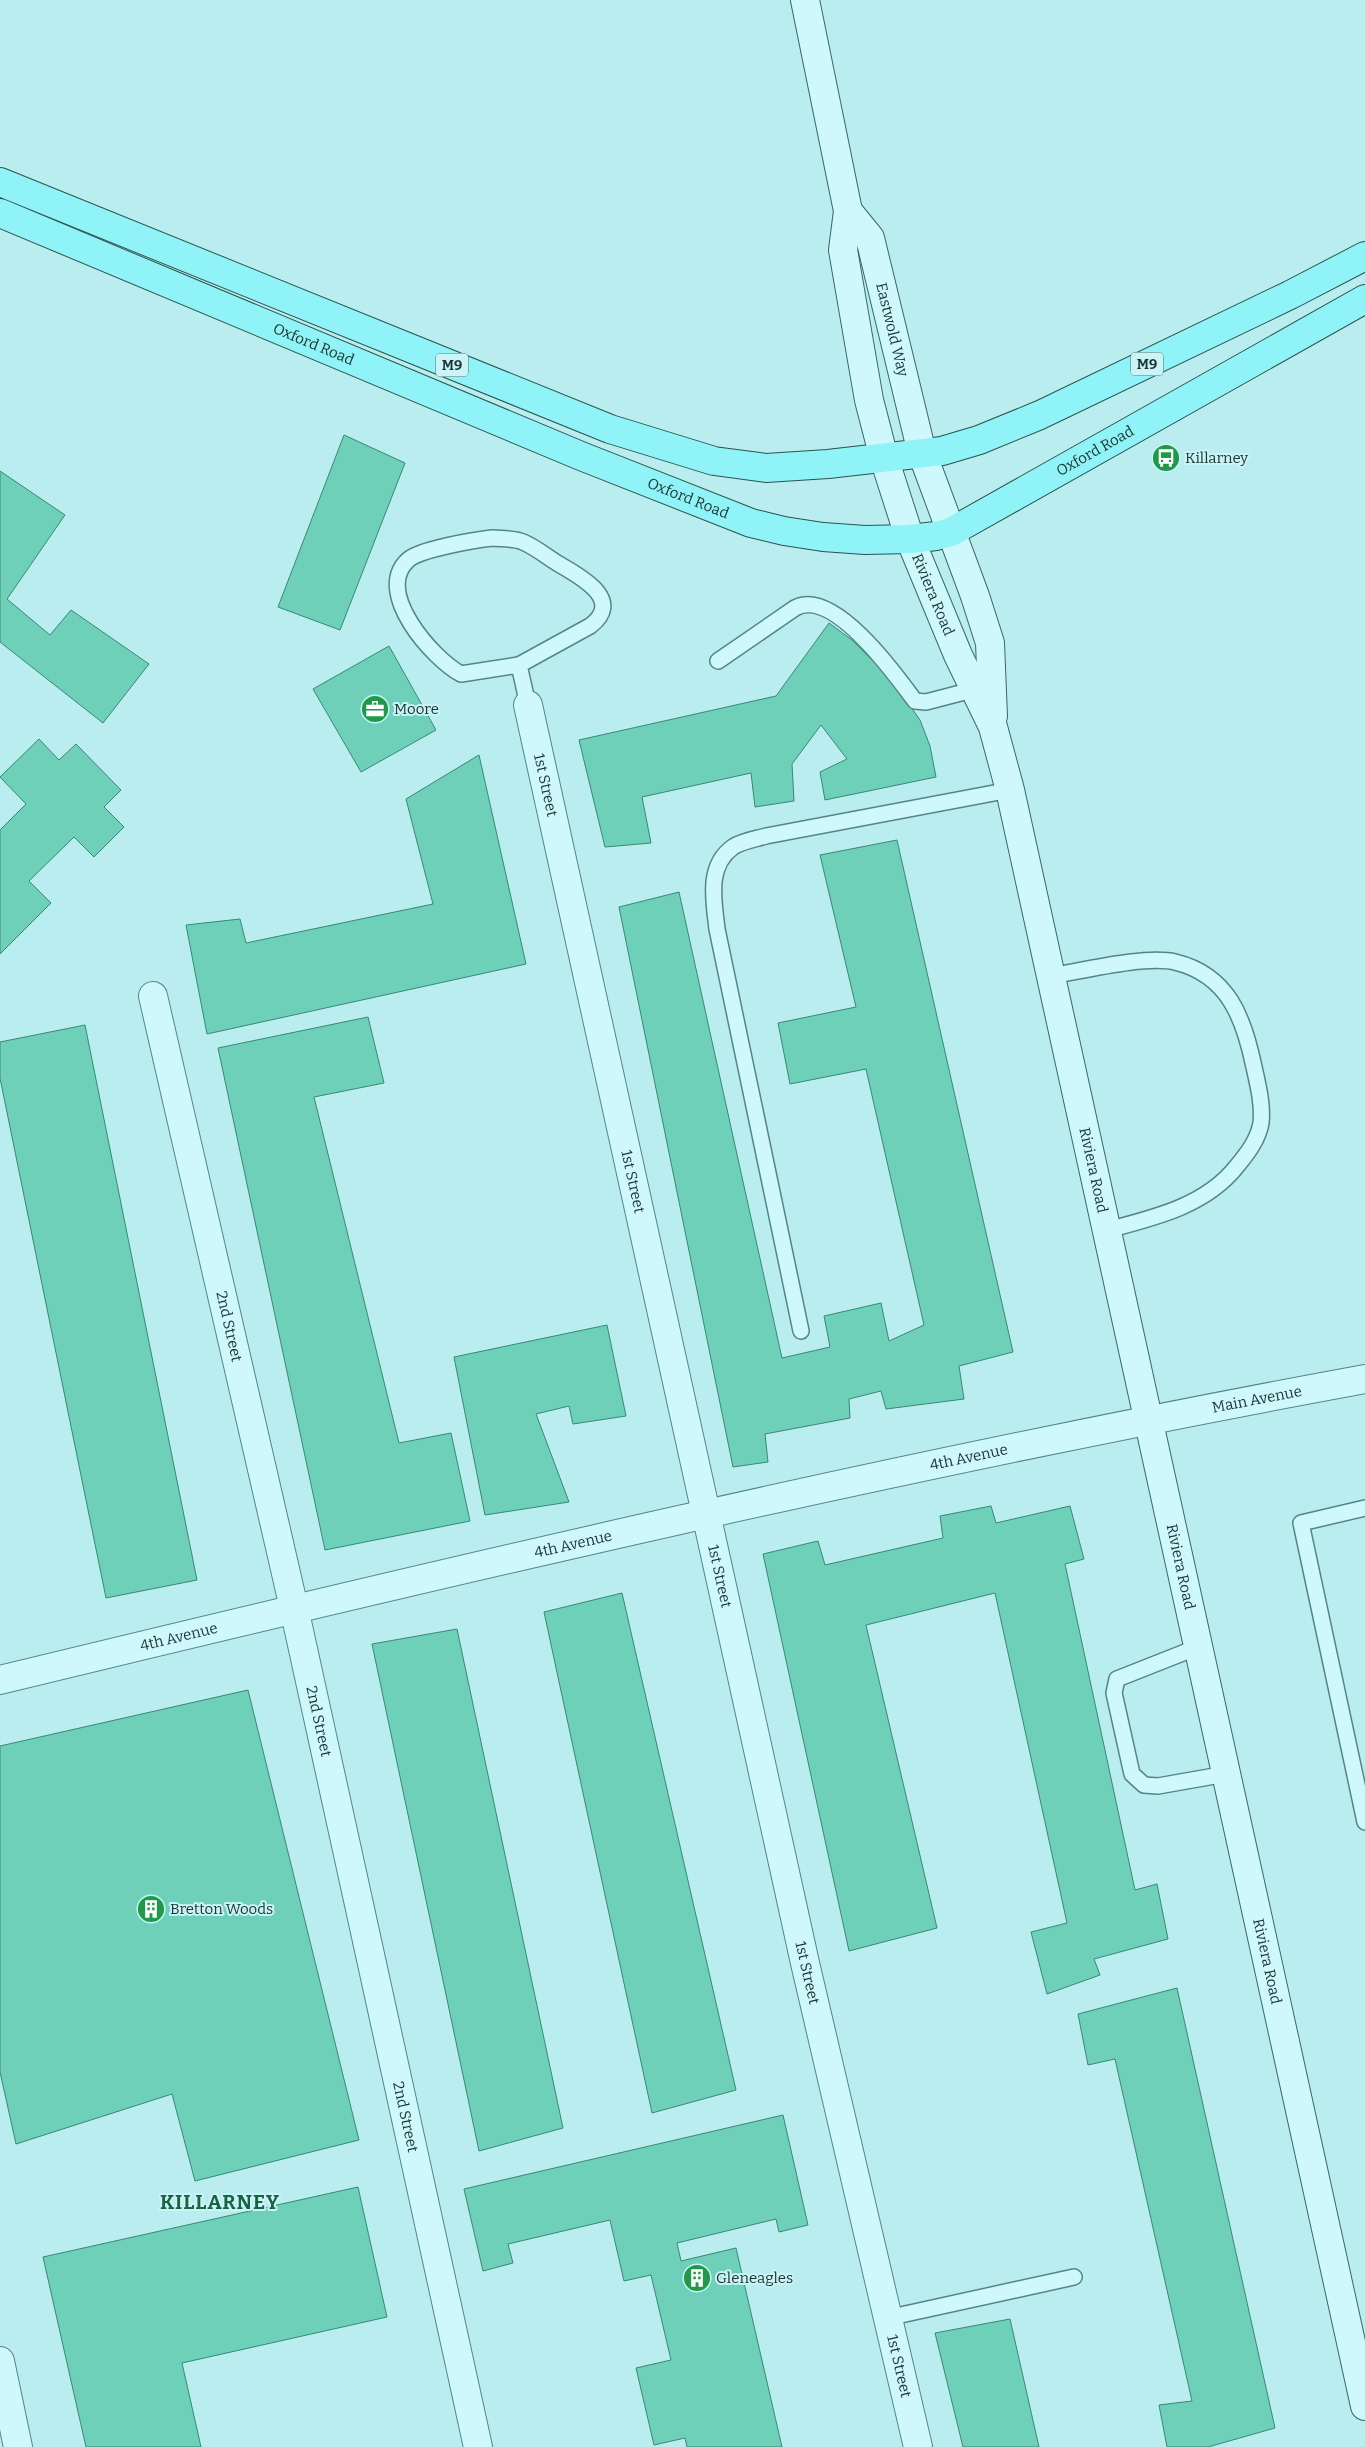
<svg xmlns="http://www.w3.org/2000/svg" width="1365" height="2447" font-family="Bitter,serif">
<rect width="100%" height="100%" fill="#baedf0"/>
<path fill="#6ed0b9" stroke="#398873" d="M344 435 405 463 340 630 278 607Z
M0 471 65 515 7 599 50 635 71 610 149 664 103 723 0 642Z
M829 623 852 640 884 672 904 697 920 720 930 746 936 777 825 800 820 772 847 759 821 725 792 764 794 801 755 807 751 773 642 797 651 843 605 847 579 740 776 696Z
M389 646 436 730 361 772 313 689Z
M39 739 59 760 76 744 121 790 104 807 124 827 94 857 74 837 29 881 51 903 0 954V830L26 804 0 777Z
M479 755 526 964 207 1034 186 925 240 919 246 943 433 904 406 799Z
M897 840 1013 1352 959 1366 964 1399 886 1409 881 1391 849 1399 850 1418 765 1434 768 1462 733 1467 619 907 679 892 782 1358 830 1347 824 1316 881 1303 889 1341 924 1325 866 1069 790 1084 778 1023 856 1007 820 855Z
M368 1017 384 1083 314 1097 399 1443 451 1433 470 1521 325 1550 218 1048Z
M85 1025 197 1580 106 1598 0 1078V1042Z
M607 1325 626 1416 573 1424 569 1406 536 1414 569 1502 485 1515 454 1357Z
M991 1506 996 1523 1070 1506 1084 1559 1065 1564 1135 1890 1157 1884 1168 1939 1094 1959 1100 1975 1047 1994 1031 1932 1067 1923 995 1593 866 1625 937 1928 849 1951 763 1554 818 1541 825 1565 943 1538 940 1516Z
M622 1593 736 2090 652 2113 544 1612Z
M457 1629 563 2128 479 2151 372 1644Z
M248 1690 359 2140 195 2181 172 2094 16 2144 0 2072V1746Z
M1177 1988 1275 2428 1208 2447H1167L1159 2405 1192 2401 1115 2059 1088 2065 1078 2014Z
M783 2115 808 2225 779 2232 776 2219 677 2243 681 2261 736 2248 782 2447H687L685 2438 654 2445 636 2368 671 2360 651 2275 624 2281 610 2220 508 2244 513 2263 483 2271 464 2189Z
M358 2187 387 2317 182 2363 201 2447H86L43 2257Z
M1010 2319 1039 2447H963L935 2333Z"/>
<g fill="none" stroke-linecap="round" stroke-linejoin="round">
<defs>
<path id="service" d="M492 538C502 539 515 538 523 542 535 547 546 556 557 563 577 575 626 599 590 626L519 665 461 674C433 659 373 592 408 560 420 549 475 540 492 538Z
M718 661 795 608C833 587 896 675 915 701L926 702 980 688
M519 665 528 705
M1051 976C1082 971 1146 955 1175 962 1229 975 1244 1019 1254 1067 1258 1085 1263 1105 1261 1123 1258 1140 1247 1154 1237 1166 1206 1206 1153 1218 1107 1230
M801 1331 717 929C714 902 706 866 733 847 742 841 756 839 766 836L1010 790
M1365 1508 1301 1523 1365 1822
M1198 1647 1117 1679 1114 1693 1132 1774 1144 1785 1158 1786 1226 1774
M887 2318 1074 2277"/>
<g id="minor">
<path id="s1" d="M528 705 805 1963 918 2447"/>
<path id="s2" d="M153 996 294 1608 478 2447"/>
<path id="s3" d="M0 1680C453 1570 907 1463 1365 1379"/>
<path d="M0 2361 18 2447"/>
</g>
<g id="secondary">
<path id="s4" d="M805 0 848 211 843 250 869 400 884 458 910 539 958 655 993 727 1010 790 1365 2406"/>
<path id="s5" d="M848 211 870 238 922 453 975 596 990 643 993 716"/>
</g>
<g id="primary">
<path d="M0 182 610 429 714 461 766 468 828 464 942 451 979 440 1040 415 1290 295 1365 256"/>
<path id="s6" d="M0 213 581 456 751 523 784 531 823 537 865 540 910 539 936 536 951 532 1365 299"/>
</g>
</defs>
<use href="#service" stroke="#548781" stroke-width="18"/>
<use href="#minor" stroke="#548781" stroke-width="30"/>
<use href="#secondary" stroke="#386961" stroke-width="30"/>
<use href="#primary" stroke="#29544c" stroke-width="30"/>
<use href="#service" stroke="#cef8fb" stroke-width="15"/>
<use href="#minor" stroke="#cef8fb" stroke-width="28"/>
<use href="#secondary" stroke="#cef8fb" stroke-width="28"/>
<use href="#primary" stroke="#8ff3f7" stroke-width="28"/>
</g>
<defs>
<symbol id="bus-disc" viewBox="-11 -11 22 22"><circle r="9.5" fill="#21994a" stroke="#caf4f7"/><path d="M-5-6H5V4H4V6H2V4H-2V6H-4V4H-5ZM-3.5-4V0h7V-4ZM-3.5 1.2v1.5H-2V1.2ZM2 1.2v1.5H3.5V1.2Z" fill="#fff"/></symbol>
<symbol id="office-disc" viewBox="-11 -11 22 22"><circle r="9.5" fill="#21994a" stroke="#caf4f7"/><path d="M-6-3h4V-5.5h4V-3h4V5H-6ZM-1-4.5V-3h2v-1.5ZM-6 0V1H6V0Z" fill="#fff"/></symbol>
<symbol id="building-disc" viewBox="-11 -11 22 22"><circle r="9.5" fill="#21994a" stroke="#caf4f7"/><path d="M-4-6H4V6H1V3H-1V6H-4ZM-2.5-4.3h1.7v1.8h-1.7ZM.8-4.3h1.7v1.8H.8ZM-2.5-1h1.7V.8h-1.7ZM.8-1h1.7V.8H.8Z" fill="#fff"/></symbol>
</defs>
<g fill-rule="evenodd">
<use href="#bus-disc" x="1150" y="442" width="32" height="32"/>
<use href="#office-disc" x="359" y="693" width="32" height="32"/>
<use href="#building-disc" x="135" y="1893" width="32" height="32"/>
<use href="#building-disc" x="681" y="2262" width="32" height="32"/>
</g>
<g text-anchor="middle" dominant-baseline="central" stroke-width="4" stroke-linejoin="round" paint-order="stroke">
<g fill="#caf4f7" stroke="#4f6e6c" stroke-width="1">
<rect x="1131" y="352.5" width="32" height="23" rx="4"/>
<rect x="436" y="353.5" width="32" height="23" rx="4"/>
</g>
<g font-size="14" font-weight="bold" fill="#1a3531">
<text x="1147" y="364">M9</text>
<text x="452" y="365">M9</text>
</g>
<g font-size="15" fill="#1a3531" stroke="#caf4f7">
<text stroke="none"><textPath href="#s5" startOffset="129">Eastwold Way</textPath></text>
<text stroke="none"><textPath href="#s6" startOffset="340">Oxford Road</textPath></text>
<text stroke="none"><textPath href="#s6" startOffset="1180">Oxford Road</textPath></text>
<text stroke="none"><textPath href="#s6" startOffset="745">Oxford Road</textPath></text>
<text stroke="none"><textPath href="#s4" startOffset="612">Riviera Road</textPath></text>
<text stroke="none"><textPath href="#s1" startOffset="82">1st Street</textPath></text>
<text stroke="none"><textPath href="#s4" startOffset="1212">Riviera Road</textPath></text>
<text stroke="none"><textPath href="#s1" startOffset="488">1st Street</textPath></text>
<text stroke="none"><textPath href="#s2" startOffset="339">2nd Street</textPath></text>
<text stroke="none"><textPath href="#s3" startOffset="1288">Main Avenue</textPath></text>
<text stroke="none"><textPath href="#s3" startOffset="994">4th Avenue</textPath></text>
<text stroke="none"><textPath href="#s3" startOffset="589">4th Avenue</textPath></text>
<text stroke="none"><textPath href="#s4" startOffset="1618">Riviera Road</textPath></text>
<text stroke="none"><textPath href="#s1" startOffset="892">1st Street</textPath></text>
<text stroke="none"><textPath href="#s3" startOffset="184">4th Avenue</textPath></text>
<text stroke="none"><textPath href="#s2" startOffset="744">2nd Street</textPath></text>
<text stroke="none"><textPath href="#s4" startOffset="2022">Riviera Road</textPath></text>
<text stroke="none"><textPath href="#s1" startOffset="1298">1st Street</textPath></text>
<text stroke="none"><textPath href="#s2" startOffset="1149">2nd Street</textPath></text>
<text stroke="none"><textPath href="#s1" startOffset="1702">1st Street</textPath></text>
</g>
<g font-size="15" fill="#1a3531" stroke="#caf4f7" text-anchor="start">
<text x="1185" y="458">Killarney</text>
<text x="394" y="709">Moore</text>
<text x="170" y="1909">Bretton Woods</text>
<text x="716" y="2278">Gleneagles</text>
</g>
<g font-size="20" font-weight="bold" letter-spacing="1" fill="#176442" stroke="#caf4f7">
<text x="220" y="2202">KILLARNEY</text>
</g>
</g>
</svg>
